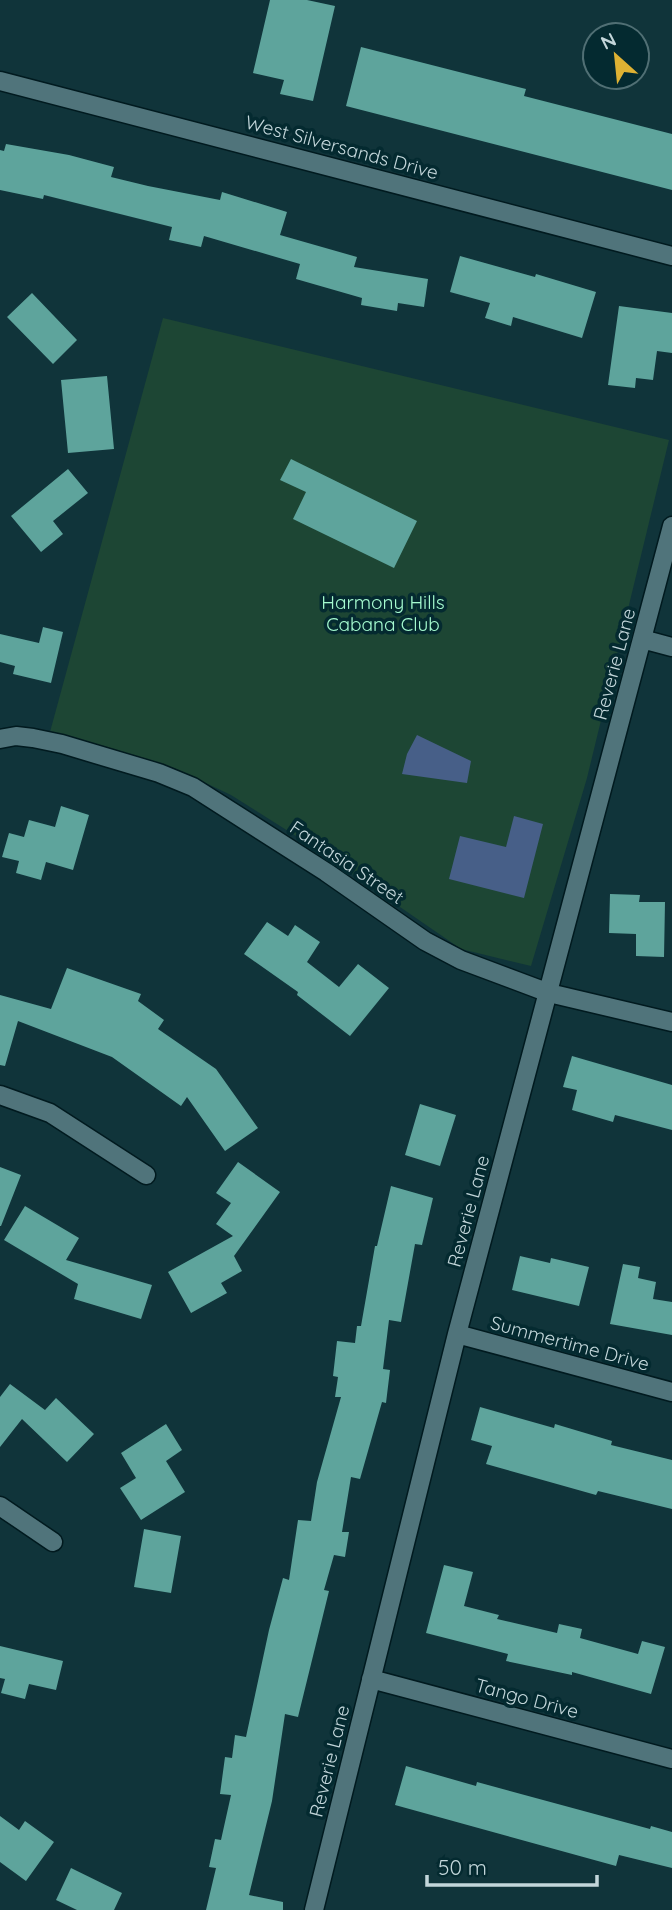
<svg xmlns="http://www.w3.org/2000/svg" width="672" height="1910" font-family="Quicksand,sans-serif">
<rect width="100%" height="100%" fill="#10343a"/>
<path fill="#1d4634" d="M163 318 669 440 587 778 531 966 461 949 307 843 231 795 174 768 50 732Z"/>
<path fill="#475f88" d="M417 735 471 761 467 783 402 774 407 754Z
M514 816 543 824 524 898 449 879 460 836 506 847Z"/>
<path fill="#5ea49c" d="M270 0H307L335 6 313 101 280 94 284 80 253 73Z
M361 47 526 89 524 96 672 134V190L346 106Z
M6 144 69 155 114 167 111 177 148 186 220 200 222 192 287 212 280 235 357 257 354 267 428 279 424 307 398 303 397 311 361 305 362 298 296 279 300 264 204 236 201 247 169 240 172 227 44 195 43 199 0 190V150L4 151Z
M460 256 535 277 536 274 596 292 582 338 513 317 511 326 485 318 490 303 450 292Z
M32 293 77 340 53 364 7 317Z
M619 306 672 313V353L657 351 653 380 636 378 635 388 608 385Z
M107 376 114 449 68 453 61 380Z
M291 459 417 521 394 568 293 519 306 492 280 480Z
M68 469 88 493 53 521 63 534 41 552 11 516Z
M43 627 63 632 51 683 13 674 15 666 0 662V634L39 643Z
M61 806 89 815 73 870 46 862 41 880 16 873 19 861 2 857 9 833 24 837 29 820 55 827Z
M610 894 640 895 639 902H665L664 957 636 956V934L609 933Z
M267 922 288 936 295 925 320 942 307 962 339 987 358 964 389 988 350 1036 297 995 298 992 244 954Z
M67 968 141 994 138 1001 164 1020 158 1029 216 1069 258 1128 225 1151 187 1097 181 1106 112 1057 18 1021 5 1066 0 1065V995L51 1009Z
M572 1056 672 1085V1130L615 1115 613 1122 572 1110 577 1090 563 1087Z
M420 1104 456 1115 440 1166 405 1155Z
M238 1162 280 1192 234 1256 242 1271 221 1283 227 1293 191 1313 168 1272 233 1236 216 1224 231 1203 216 1193Z
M0 1167 21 1175 1 1226H0Z
M391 1186 433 1198 422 1245 415 1244 401 1322 389 1320 383 1369 390 1370 386 1403 382 1402 360 1479 351 1477 342 1532H349L345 1557 334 1555 324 1590 329 1591 298 1717 285 1714 272 1801 249 1895 283 1902V1910H206L216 1868 209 1867 215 1839 221 1840 231 1795 220 1794 225 1757 232 1758 235 1735 246 1737 269 1630 283 1578 289 1580 298 1520 311 1521 317 1482 341 1397H335L338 1377 333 1376 337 1341 355 1343 357 1326H361L375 1246H377Z
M25 1206 79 1238 66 1260 152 1285 141 1319 74 1299 78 1284 4 1240Z
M520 1256 550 1263 551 1258 589 1267 579 1306 512 1290Z
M623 1264 640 1267 638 1278 656 1282 653 1299 672 1302V1335L610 1324Z
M10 1384 45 1410 56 1398 94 1434 67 1462 22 1419 0 1447V1397Z
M480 1407 554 1428 555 1424 612 1441 611 1445 672 1460V1509L598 1491 596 1495 486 1464 492 1446 471 1440Z
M166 1424 182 1450 166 1461 185 1492 141 1520 120 1488 136 1478 121 1453Z
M144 1529 181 1536 171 1593 134 1587Z
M444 1565 473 1572 464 1606 499 1615 497 1619 557 1633 559 1624 582 1629 580 1638 638 1654 642 1641 665 1647 651 1694 572 1672V1675L506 1661 508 1654 426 1633Z
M0 1646 63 1661 56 1690 29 1684 25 1699 1 1693 5 1679 0 1678Z
M406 1766 476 1786 477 1782 650 1829 651 1826 672 1832V1868L619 1855 616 1866 395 1805Z
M0 1816 19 1830 25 1821 54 1842 26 1881 0 1862Z
M71 1868 122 1893 114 1910H77L56 1900Z"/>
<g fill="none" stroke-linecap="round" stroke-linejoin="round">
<defs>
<path id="minor" d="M0 81 672 256
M642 639 672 647
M0 739 16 736 33 738 62 744 159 773 193 787 326 872 425 941 461 960 549 993 672 1022
M0 1095 50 1113 146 1175
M457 1334 672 1392
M0 1506 53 1542
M371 1679 672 1759
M314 1910 457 1334 672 526"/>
</defs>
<use href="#minor" stroke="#011a1f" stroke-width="21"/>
<use href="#minor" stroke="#50747b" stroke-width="18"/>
</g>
<g text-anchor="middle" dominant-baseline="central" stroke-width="7" stroke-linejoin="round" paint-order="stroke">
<g font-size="19" fill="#c3d6da" stroke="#042a30">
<text transform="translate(342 147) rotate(15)">West Silversands Drive</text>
<text transform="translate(614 664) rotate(-75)">Reverie Lane</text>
<text transform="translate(347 862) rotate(34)">Fantasia Street</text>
<text transform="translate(468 1211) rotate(-75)">Reverie Lane</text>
<text transform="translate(570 1343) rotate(15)">Summertime Drive</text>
<text transform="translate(527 1698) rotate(15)">Tango Drive</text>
<text transform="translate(329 1761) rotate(-76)">Reverie Lane</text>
</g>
<g font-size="19" fill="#a5facf" stroke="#042a30">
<text x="383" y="602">Harmony Hills<tspan x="383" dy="22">Cabana Club</tspan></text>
</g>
</g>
<g transform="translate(616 56) rotate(333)"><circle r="33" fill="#042a30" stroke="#506f74" stroke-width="2"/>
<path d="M0-5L12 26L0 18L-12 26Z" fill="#deb133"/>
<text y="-10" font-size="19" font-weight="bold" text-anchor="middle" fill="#c3d6da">N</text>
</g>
<path d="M427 1875v10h170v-10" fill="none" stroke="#c3d6da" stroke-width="3.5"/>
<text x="438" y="1875" font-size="21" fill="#c3d6da" stroke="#042a30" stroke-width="5" paint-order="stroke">50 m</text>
</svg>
